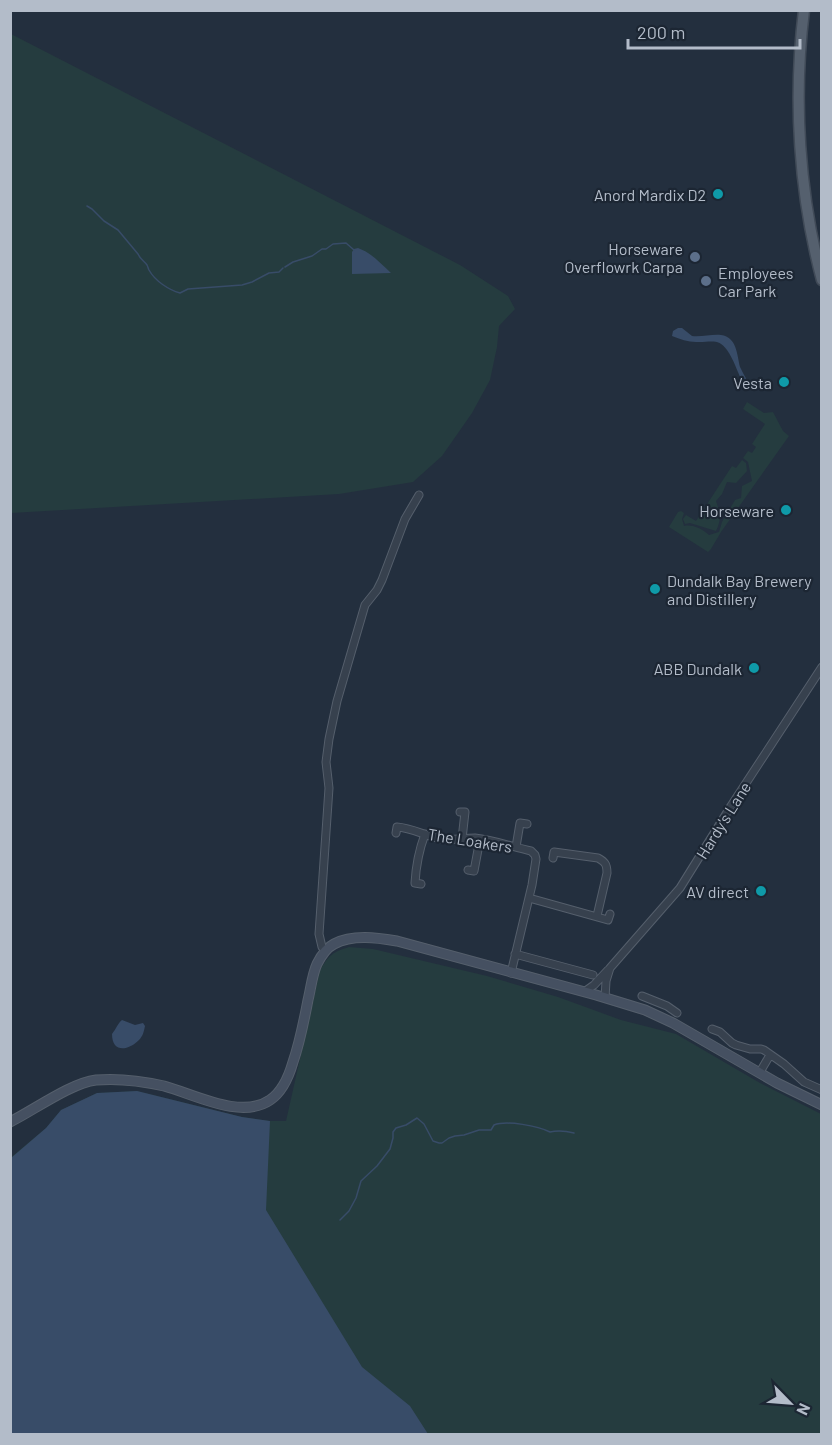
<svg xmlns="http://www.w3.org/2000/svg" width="832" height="1445" font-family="Barlow,sans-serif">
<rect width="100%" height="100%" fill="#232f3e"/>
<path fill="#253c3f" d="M11 34 460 265 508 296 515 309 499 326 497 347 490 380 472 413 442 456 413 482 339 494 11 513Z
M747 402 764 413 773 412 783 431 789 436 721 532 711 549 708 552 669 527 678 512 681 511 684 513 682 519 684 526C693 524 702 529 709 535L719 532 722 522 735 500 741 498 742 486 752 481 748 462 743 458 748 451 752 453 756 447 752 444 765 424 743 409Z
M742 460 746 463 747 471 736 483 727 482 722 494 716 501C720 514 722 518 716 531L690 523 685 524 683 519 686 515 696 521 732 466 736 468Z
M349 947 373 949 487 976 558 997 621 1020 676 1034 760 1083 821 1114V1434H11L10 1158 46 1128 61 1110 97 1093 137 1091 242 1117 270 1121H286L320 970C329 955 333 952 349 947Z"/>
<path fill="#384c68" d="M358 248C372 253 380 263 391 273L352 274V252L354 249Z
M678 328H682L692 336C702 337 712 334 721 335 737 337 737 355 740 367 742 371 744 375 747 380L743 383 742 381C737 371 734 360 727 350 718 337 709 343 696 342 688 342 680 339 672 336L673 331Z
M122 1020 135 1025 143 1023 145 1026C144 1031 143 1036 139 1040 128 1051 112 1053 112 1034 116 1029 118 1023 122 1020Z
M137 1091 242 1117 270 1121 266 1210 362 1367 410 1406 428 1434H11V1158L46 1128 61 1110 97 1093Z"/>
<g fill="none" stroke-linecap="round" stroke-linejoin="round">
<path stroke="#384c68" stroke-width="1.5" d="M87 206 92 209 104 221 118 230 138 254C140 259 144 261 147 265 148 267 148 268 149 270 155 281 169 290 180 293L188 289 242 285 252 282 269 273 279 272 283 268
M285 267 293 262 312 256 322 249H326L333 244 346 243 354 250
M340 1220 349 1211 356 1198 361 1181 377 1166 390 1149 393 1138V1132L396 1128 406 1125 417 1118 424 1124 433 1141 439 1143H442L449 1138 455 1136 464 1135 479 1130H491L494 1125C507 1120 538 1126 550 1132 559 1130 566 1131 574 1133"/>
<defs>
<path id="street" d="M460 812H465L462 839
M396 833 397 827C413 828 427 837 442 839 453 840 464 838 475 838 494 840 513 847 531 851L535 855 536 859 532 885 511 973
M516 847 520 823 527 824
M553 858 554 852 598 858C605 862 607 864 607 873L597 916
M468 870 474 871 480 839
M421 884 415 883C416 865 419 850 425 834
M529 898 608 920 610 914
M326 950 322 947 319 934 329 788 326 762 329 739 337 701 365 605 377 590 382 580 405 519 419 495
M515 954 593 975
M584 992 594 985 608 970
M642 996 667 1006 677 1013
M605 998 606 981 610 968 680 888 731 806 822 667
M712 1029 720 1032 732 1043 736 1045 750 1049H761L764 1050 784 1064 804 1082 822 1090
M760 1072 770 1055"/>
<path id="secondary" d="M10 1122C34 1110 71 1083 96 1080 119 1078 142 1081 164 1086 194 1094 241 1120 270 1100 282 1092 289 1076 293 1062 300 1042 304 1021 308 1000 311 988 312 975 317 964 321 956 326 948 334 944 353 934 378 938 397 941L596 995 645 1010 673 1023 777 1083 822 1105"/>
<path id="primary" d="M804 10C793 99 799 194 822 280"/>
</defs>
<use href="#street" stroke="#555f6c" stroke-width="9"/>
<use href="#secondary" stroke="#555f6c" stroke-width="11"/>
<use href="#primary" stroke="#404a57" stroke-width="13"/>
<use href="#street" stroke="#37414e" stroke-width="7"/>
<use href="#secondary" stroke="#455061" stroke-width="9"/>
<use href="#primary" stroke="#55606e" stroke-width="10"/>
</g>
<g fill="#0f9aa8" stroke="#1c2633" stroke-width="2">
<circle cx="718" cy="194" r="6"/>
<circle cx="784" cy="382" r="6"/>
<circle cx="786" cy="510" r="6"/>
<circle cx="655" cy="589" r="6"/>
<circle cx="754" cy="668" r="6"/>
<circle cx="761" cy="891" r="6"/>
</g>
<g fill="#5c6f8a" stroke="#1c2633" stroke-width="2">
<circle cx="695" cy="257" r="6"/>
<circle cx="706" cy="281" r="6"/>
</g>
<g text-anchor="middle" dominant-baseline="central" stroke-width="4.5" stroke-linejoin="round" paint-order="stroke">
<g font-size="16" fill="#b3bcc9" stroke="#1c2633" text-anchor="end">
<text x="706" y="194">Anord Mardix D2</text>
<text x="683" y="248">Horseware<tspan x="683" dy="18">Overflowrk Carpa</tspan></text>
<text x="718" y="272" text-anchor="start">Employees<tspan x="718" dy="18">Car Park</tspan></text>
<text x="772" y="382">Vesta</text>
<text x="774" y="510">Horseware</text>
<text x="667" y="580" text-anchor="start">Dundalk Bay Brewery<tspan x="667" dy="18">and Distillery</tspan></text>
<text x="742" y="668">ABB Dundalk</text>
<text x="749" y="891">AV direct</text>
</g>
<g font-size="16" fill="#b3bcc9" stroke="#1c2633">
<text transform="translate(723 820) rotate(-58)">Hardy's Lane</text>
<text transform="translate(470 840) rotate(9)">The Loakers</text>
</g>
</g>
<rect width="832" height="1445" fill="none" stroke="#b3bcc9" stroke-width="24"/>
<g transform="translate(790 1403) rotate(115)" stroke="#1c2633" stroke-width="4.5" paint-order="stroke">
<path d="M0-4.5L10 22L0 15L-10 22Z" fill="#b3bcc9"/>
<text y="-9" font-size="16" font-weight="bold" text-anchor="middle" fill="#b3bcc9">N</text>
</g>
<path d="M628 39v9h172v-9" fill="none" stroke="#b3bcc9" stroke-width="3"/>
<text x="637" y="39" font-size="18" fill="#b3bcc9" stroke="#1c2633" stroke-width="4.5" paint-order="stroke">200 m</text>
</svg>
